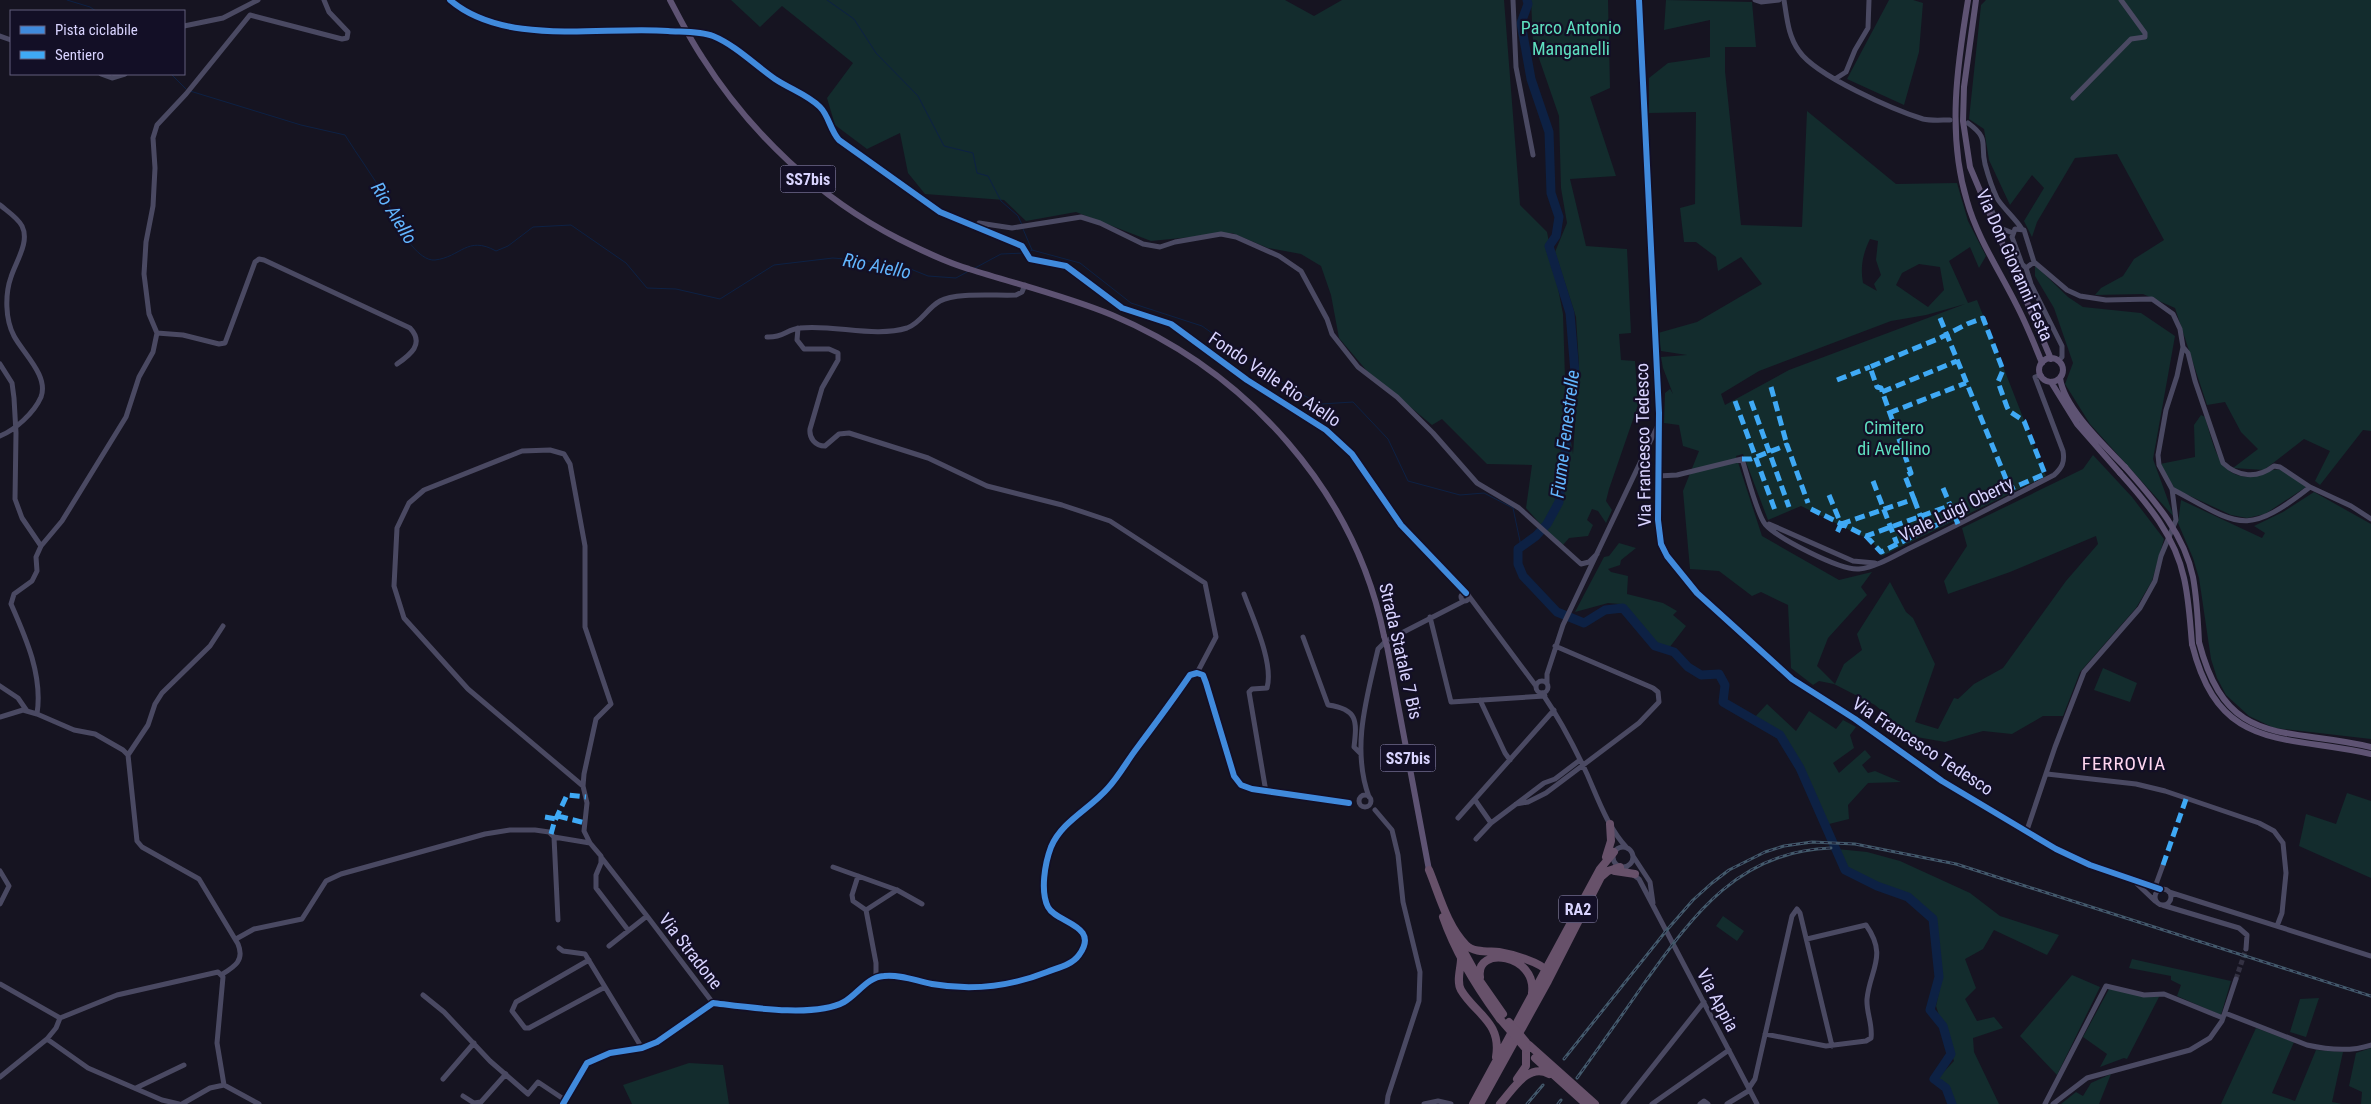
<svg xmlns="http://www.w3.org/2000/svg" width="2371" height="1104" font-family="'Roboto Condensed',sans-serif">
<rect width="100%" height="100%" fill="#161421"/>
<path fill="#132c2d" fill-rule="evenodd" d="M731 0H1285L1314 16 1342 0H1504L1520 205 1547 232 1563 314 1566 411 1573 454 1579 365 1576 317 1555 252 1567 223 1561 188 1559 116 1533 41 1531 0H1608L1610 88 1590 97 1616 176 1570 179 1586 246 1627 249 1631 333 1619 334 1621 360 1635 361 1638 405 1609 489 1606 501 1612 510 1606 523 1598 511 1592 509 1587 520 1593 525 1588 536 1569 538 1563 545 1552 537 1526 508 1532 465 1487 464 1442 419 1432 425 1367 371 1339 338 1331 295 1321 266 1301 254 1268 248 1232 233 1151 241 1076 212 1026 221 1004 200 925 194 908 173 900 133 867 149 835 125 827 98 853 63 782 6 760 27Z
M1666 0 1752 2 1756 47H1725V71L1741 225 1802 227 1807 111 1896 184 1957 183 1968 221 1986 256 1979 268 1970 247 1949 261 1968 303 1977 300 2046 476 1882 556 1872 541 1801 506 1768 520 1743 454 1736 456 1762 536 1839 580 1872 572 1861 587 1867 595 1828 638 1817 666 1835 684 1844 664 1862 650 1857 634 1890 582 1906 612 1913 618 1935 664 1915 722 1938 729 1954 698 1958 699 1974 684 2003 668 2066 581 2098 544 2096 536 2010 572 1948 594 1944 581 1967 546 1962 528 2083 469 2093 455 2132 497 2164 539 2152 581 2136 608 2080 672 2063 716H2043L2012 734 1983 731 1945 742 1911 736 1875 705 1834 684 1819 681 1813 685 1791 668 1788 605 1761 592 1752 596 1719 571 1690 569 1683 491 1699 451 1683 446 1679 425 1664 423 1665 393 1670 389 1673 394 1663 368 1661 357 1687 355 1661 351 1658 333 1697 322 1762 284 1741 257 1718 271 1716 257 1696 242H1684L1680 208 1695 204 1696 112 1649 113V78L1668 63 1710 57V20L1664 30ZM1870 239 1878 241 1876 260 1881 275 1874 284 1877 291 1863 283C1860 267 1863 253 1870 239ZM1919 264 1940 267 1944 290 1928 307 1896 285 1902 273ZM1965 304 1789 370 1725 405 1721 394 1759 371 1891 321 1926 315Z
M1889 0H1913L1923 3 1919 52 1904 105 1847 79Z
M1986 0H2371V431L2363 430 2320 485 2315 481 2330 451 2304 439 2264 470 2233 468 2258 449 2241 432 2225 402 2207 405 2175 308 2143 294 2095 295 2101 288 2123 276 2134 259 2164 240 2117 154 2075 158 2037 222 2032 237 2024 221 2044 188 2032 175 2010 205 1989 160 1984 129 1969 119 1981 5Z
M2035 265 2068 297 2083 307 2141 313 2175 336 2153 459 2174 517 2090 424 2065 384 2073 363 2054 308 2035 276Z
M2201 415 2205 417C2213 443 2219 482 2254 476 2261 474 2273 468 2280 470 2289 471 2299 481 2306 487L2265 514 2247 518 2231 515 2175 489 2160 464 2195 457 2194 425Z
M2314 492 2371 524V739L2274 728 2249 716 2226 695 2217 678 2211 659 2199 578 2193 558 2178 523 2181 500 2262 538 2265 533 2254 526 2283 512Z
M1619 543 1636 548 1621 560 1620 565 1608 569 1611 572 1628 576 1627 594 1663 603 1677 611 1673 615 1686 626 1669 648 1652 641 1627 607 1620 604 1608 603 1575 612 1604 557 1609 556Z
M2103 668 2137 683 2130 702 2094 690Z
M1767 704 1796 731 1809 711 1836 729 1843 720 1856 727 1850 735 1854 748 1833 763 1839 773 1865 750 1871 757 1862 765 1868 773 1875 771 1901 782 1868 783 1848 805 1849 819 1825 825 1800 768 1780 735 1753 719Z
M2347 793 2371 801V878L2299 846 2306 814 2336 824Z
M1837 849 1867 852 1900 861 1970 893 2000 916 2059 935 2047 955 1994 930 1983 949 1965 959 1976 988 1965 999 1977 1021 1994 1017 2003 1028 1973 1038 1974 1052 1999 1104H1954L1947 1088 1937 1079 1954 1061 1936 1006 1942 978 1934 919 1910 897 1883 887 1847 868Z
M1723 916 1744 931 1737 941 1716 926Z
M2132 959 2231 981 2221 1015 2177 996 2181 985 2171 980V976L2129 968Z
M2072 975 2100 987 2057 1075 2020 1036Z
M2109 989 2160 995 2127 1059 2124 1058 2100 1067 2107 1054 2083 1037Z
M2319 998 2306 1037 2290 1032 2300 999Z
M2256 1028 2294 1042 2272 1093 2295 1101 2316 1050 2343 1052 2332 1102 2342 1104H2221Z
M2371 1048V1104H2361L2362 1092 2349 1086 2356 1053Z
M689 1063 723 1065 729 1104H632L623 1085Z
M2111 1074 2099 1104H2061L2076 1092 2083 1096 2091 1083Z"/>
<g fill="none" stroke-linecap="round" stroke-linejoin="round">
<path stroke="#0d2144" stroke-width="1" d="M67 0 90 7 96 11
M827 0 854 19 876 53 918 96 944 146 973 153 977 173 988 176 1001 201 1018 216 1022 225
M171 74 186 89
M190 91 301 125 345 135C358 156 373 176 385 197 394 213 400 234 413 247 418 253 427 261 435 260 461 257 467 235 496 251L508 246 533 227 571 225 626 263 647 288 676 289 720 299 774 265 833 258 879 262 908 268 928 276 956 278 967 272
M1023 229 1032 250
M1029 252 1032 250 1080 263 1131 303 1202 326 1293 390 1321 404 1353 402 1388 439 1408 481 1460 495 1484 493 1513 508 1521 546
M975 268 1001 254 1025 253"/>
<path stroke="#0d2144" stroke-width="9" d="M1527 0 1528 4 1521 23 1531 79 1549 132 1551 193 1559 217 1556 236 1549 246 1570 313 1575 373 1559 502 1547 524 1536 536 1518 549V564L1523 576 1557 612 1584 623 1605 610 1623 608 1655 646 1674 652 1688 667 1701 675 1719 674 1725 685 1723 702 1780 735 1800 768 1845 870 1877 886 1908 897 1933 919 1939 977 1930 1010 1943 1026 1951 1054 1934 1079 1946 1088 1952 1104"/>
<path stroke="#333142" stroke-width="5" stroke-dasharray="5 2.5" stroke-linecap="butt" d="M2236 979 2246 949"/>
<path stroke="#4a4962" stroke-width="5" d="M450 0C504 46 606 27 674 31
M1513 0 1516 67 1533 155
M1639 0 1659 413 1658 520 1661 544 1667 556 1697 593 1792 679 1855 719 1942 781 2056 849 2090 865 2160 889
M1755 0 1761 2 1779 0
M1784 0C1787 18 1788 36 1799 51 1816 76 1894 110 1923 119 1931 121 1941 120 1950 120
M184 26 223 18 258 0
M701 34C730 39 753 64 777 80 791 89 807 95 820 106 829 115 830 130 839 140L940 212 1022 246 1030 259 1066 266 1122 308 1171 324 1247 380 1326 430 1352 454 1401 525 1466 593
M0 36 11 40
M101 74 112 78 125 74
M1835 79 1846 72 1855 50 1868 28 1869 0
M2073 98 2131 39 2145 37V33L2121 0
M1968 123C1990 139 1980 143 1985 164 1988 175 1992 188 1997 198 2001 206 2015 218 2022 229
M1985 196 2000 228 2013 233
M0 205C7 211 18 218 22 226 30 242 16 261 11 277 5 294 5 319 14 336 23 353 49 376 41 397 34 413 15 430 0 436
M977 226 979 223 1012 228 1081 217 1100 223 1143 244 1160 247 1175 242 1221 234 1236 237 1279 256 1301 271 1327 319 1332 334 1358 367 1397 397 1433 433 1477 483 1519 508 1581 564 1589 562 1597 554
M2026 268 2031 284 2062 346V357L2058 361
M798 328 797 340 804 349H829L838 353V360L822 388 810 429C809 438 815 446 825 446L839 434 849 433 928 458 987 486 1062 505 1110 521 1205 583 1216 637 1197 673
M157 333 183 335 219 344 225 343 255 262 259 259 264 260 410 328C425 344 410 355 397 364
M767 337C783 338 787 329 800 328 833 324 875 338 907 328 921 323 927 308 940 301 956 292 997 296 1016 295L1022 292 1025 285
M2183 347 2188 353 2195 381 2223 463C2238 477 2257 479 2274 466L2280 467 2310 487
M0 364 12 383 14 398 16 433 15 499 22 518 41 546 36 557 37 571 32 581 14 594 11 604C26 638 43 676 37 714
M1658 476 1677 475 1742 459C1747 474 1757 514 1765 524 1777 538 1841 571 1859 569 1876 567 1894 556 1908 549 1958 525 2006 500 2054 475 2062 468 2065 462 2063 451L2035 377 2041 375
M2172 489C2239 525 2245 538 2310 487L2351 506 2371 519
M1769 524 1853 561 1875 563
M41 546 62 521 126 417 139 377 153 352 157 333 149 314 144 274 146 242 153 206 155 168 153 138 157 125 186 94 250 15 342 39 347 38 348 32 329 12 324 0
M1461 597a4 4 0 1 1 8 0a4 4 0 1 1-8 0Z
M1244 594C1253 619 1274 663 1267 688L1252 689 1249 692 1266 792
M1468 595 1536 686
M1430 617 1451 702 1545 696
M1303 637 1328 705C1358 709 1357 721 1354 747L1360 753
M1390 639 1464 601
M1536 687a6 6 0 1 1 12 0a6 6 0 1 1-12 0Z
M1547 683V674L1563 625 1658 425
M0 686 18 698 27 711
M1542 693C1559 718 1574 746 1587 774 1598 799 1608 828 1627 848
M1480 700 1505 753 1510 760
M0 717 23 710 37 714 74 730 95 734 123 750 128 755 137 841 142 847 199 879 238 944C245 961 234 967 221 975
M128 755 148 725 155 704 162 693 210 646 223 626
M2047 774 2136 784 2165 791 2259 823 2274 831 2283 843 2286 873 2282 913 2277 926
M583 786 468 689 404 618 394 586 397 528 409 503 424 490 522 451 550 450 564 454 570 464 585 546V627L611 704 596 719 584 774 583 786 587 803 584 831 590 843 601 856V863L596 875V888L628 930
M1359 801a6 6 0 1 1 12 0a6 6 0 1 1-12 0Z
M1369 797C1351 748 1367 697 1378 649L1384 643
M1475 800 1491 823
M1516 804 1528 802 1546 793 1639 723 1659 702 1658 692 1653 688 1555 646
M1375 810 1392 830 1398 855 1403 902 1420 972 1419 1001 1388 1096 1387 1104
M1458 818 1554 710
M2027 830 2055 747 2084 672 2140 608 2155 581 2161 556 2176 520 2172 489 2159 465 2158 455 2166 410 2177 376 2183 347 2180 329 2173 314 2152 299 2106 300 2080 296 2067 290 2034 262 2024 230 2015 229 2012 237 2022 264 2026 268 2034 262
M554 837 558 920
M1476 839 1491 823 1544 783 1555 779 1580 760
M1613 857a10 10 0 1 1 20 0a10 10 0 1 1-20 0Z
M1633 856 1650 882 1653 903
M601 857 647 916
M833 867 897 890 922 904
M1622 867 1639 879 1757 1104
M0 871 9 886 0 904
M858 876 852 895 853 901 866 910 876 963V977
M2134 881 2155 901
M2155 887 2163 865
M2155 897a8 8 0 1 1 16 0a8 8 0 1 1-16 0Z
M2169 892 2371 956
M2162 905 2239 928 2247 935 2246 949
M866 910 897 890
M236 939 254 929 302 919 326 881 341 874 485 834 510 830H535L549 832 554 837 590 843
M609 946 647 916 713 1003
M559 948 563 951 585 954 642 1048
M589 960 516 1002 512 1011 525 1028H529L605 987
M0 984 60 1018 56 1028 47 1039
M423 995 444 1012 490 1061 528 1094 538 1082 565 1100
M2225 1013 2307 1045C2329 1050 2350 1052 2371 1045
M60 1018 117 995 218 972 223 977 217 1043 224 1085
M1765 1034 1826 1046 1866 1041 1871 1038C1873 1025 1866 1012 1867 999 1870 969 1888 956 1866 925L1807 939
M0 1077 47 1039 88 1068 162 1100 179 1104
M443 1079 474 1043
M224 1085 259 1104
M136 1088 184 1065
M1749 1088 1755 1079 1792 916 1797 909 1800 913 1832 1046
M463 1096 474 1103 481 1102 506 1074
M182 1104 210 1088 224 1085
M563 1104 587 1063 610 1053 642 1048 657 1042 713 1003C746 1007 815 1018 844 1002 858 994 867 977 884 976 900 974 916 981 932 984 972 991 1009 987 1047 972 1057 968 1072 965 1079 955 1101 925 1056 923 1048 907 1040 891 1045 863 1051 847 1062 821 1090 809 1108 788 1119 776 1127 761 1137 748 1155 724 1173 700 1190 675L1197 673 1203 675 1206 683 1234 776 1241 785 1252 789 1349 803
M1424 1104 1438 1101 1451 1104
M1623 1104 1704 1002
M1652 1104 1729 1050
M1700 1104 1704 1101 1708 1104
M1727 1104 1750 1090
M2045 1104 2106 986 2144 995 2164 994 2223 1018
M2053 1104 2087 1078 2190 1050 2210 1038 2222 1021 2236 979"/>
<path stroke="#5e5373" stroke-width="6" d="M670 0C680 19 690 39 702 57 750 133 819 198 899 239 921 250 945 262 969 269 1016 284 1066 296 1112 315 1247 372 1355 491 1384 636
M1968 0C1957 66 1947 135 1967 201 1977 237 1999 270 2016 304 2026 323 2034 343 2042 363
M1976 0 1964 87 1963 121 1970 167 2051 359
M2039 370a12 12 0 1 1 24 0a12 12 0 1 1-24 0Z
M2060 378C2064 408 2104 445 2125 467
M2051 382 2077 424 2120 473
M2199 642C2227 750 2284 726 2371 747
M2192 644C2219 753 2283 734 2371 754
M1387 646 1429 870"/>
<path stroke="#67516a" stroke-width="8" d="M1606 857 1611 841 1610 824
M1429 870C1439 894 1447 926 1466 945 1474 953 1489 951 1499 952 1511 954 1541 962 1548 972
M1615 871 1635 874
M1443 917C1456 954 1477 988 1500 1019
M1459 943 1480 981 1503 1014
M1461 959C1461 968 1456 981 1461 990 1475 1014 1502 1022 1496 1057
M1480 977C1475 945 1537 954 1532 993
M1529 1045 1595 1104
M1535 1058 1586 1104
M1517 1079 1526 1066V1049
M1473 1104 1600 869 1614 852
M1480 1104 1548 981 1601 877 1608 871 1620 867
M1500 1104C1512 1091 1528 1062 1549 1074"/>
<defs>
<path id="rail" d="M1564 1059 1666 931 1693 900 1712 883 1729 870 1765 852 1784 846 1812 842 1855 844 1956 864 2371 996
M1577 1078C1600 1046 1623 1014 1645 982 1694 914 1739 851 1831 848
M1527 1104 1543 1085
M1558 1104 1561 1100"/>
</defs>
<use href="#rail" stroke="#43596b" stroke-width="3"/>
<use href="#rail" stroke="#130f26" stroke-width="1" stroke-dasharray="4" stroke-linecap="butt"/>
<path stroke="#4a4962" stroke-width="5" d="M674 31 701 34"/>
<path stroke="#5e5373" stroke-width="6" d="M2125 467C2154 500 2184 533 2193 577 2197 599 2198 621 2199 642
M2120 473C2148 504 2175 536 2184 578 2189 600 2190 622 2192 644
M1384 636 1387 646"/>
<path stroke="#67516a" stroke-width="8" d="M1500 1019 1526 1049
M1509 1022 1526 1042"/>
<path stroke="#3fa9f5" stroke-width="5" stroke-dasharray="10 5" stroke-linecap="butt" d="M1940 318 2013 496
M1837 380 1870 367
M1771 387 1787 445
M1882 392 1957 361
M1735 401 1776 513
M1751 401 1789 507
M1889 413 1966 383
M1742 459H1751L1787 445 1808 503
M1873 481 1897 544
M1943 488 1958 524
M1829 495 1841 524 1837 533
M1914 499 1926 531
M1811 509 1866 536 1949 506
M1841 524 1914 499 1905 476 1911 473 1881 388 1877 387 1870 367 1940 338 1967 324 1983 318 2003 370 1998 382 2007 407 2009 411 2024 421 2045 474 2010 489
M1866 536 1881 552 1955 516
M558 816 585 823
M545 817 556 819
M551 834 554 823 567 795 586 797
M2163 865 2186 799"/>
<defs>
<path id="cycleway" d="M450 0C505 47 600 26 668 31 681 32 700 31 713 36 735 45 755 65 775 79 790 89 808 95 820 107 829 116 830 130 839 140L940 212 1022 246 1030 259 1066 266 1122 308 1171 324 1247 380 1326 430 1352 454 1401 525 1466 593
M1639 0 1659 413 1658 520 1661 544 1667 556 1697 593 1792 679 1855 719 1942 781 2056 849 2090 865 2160 889
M563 1104 587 1063 610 1053 642 1048 657 1042 713 1003C746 1007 815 1018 844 1002 858 994 867 977 884 976 900 974 916 981 932 984 972 991 1009 987 1047 972 1057 968 1072 965 1079 955 1101 925 1056 923 1048 907 1040 891 1045 863 1051 847 1062 821 1090 809 1108 788 1119 776 1127 761 1137 748 1155 724 1173 700 1190 675L1197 673 1203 675 1206 683 1234 776 1241 785 1252 789 1349 803"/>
</defs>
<use href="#cycleway" stroke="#130f26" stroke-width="9"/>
<use href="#cycleway" stroke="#408adc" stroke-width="6"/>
</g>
<g text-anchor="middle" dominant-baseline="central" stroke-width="4.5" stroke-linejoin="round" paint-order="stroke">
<g fill="#130f26" stroke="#9e99be" stroke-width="1">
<rect x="780.5" y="165.5" width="55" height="27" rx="4"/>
<rect x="1380.5" y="744.5" width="55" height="27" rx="4"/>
<rect x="1559" y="895.5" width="38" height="27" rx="4"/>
</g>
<g font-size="16" font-weight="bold" fill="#d9d4ff">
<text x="808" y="179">SS7bis</text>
<text x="1408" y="758">SS7bis</text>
<text x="1578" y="909">RA2</text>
</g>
<g font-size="18" fill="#5fe0c0" stroke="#130f26">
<text x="1571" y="27">Parco Antonio<tspan x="1571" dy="21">Manganelli</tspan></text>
<text x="1894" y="427">Cimitero<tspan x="1894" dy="21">di Avellino</tspan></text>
</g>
<g font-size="18" fill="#d9d4ff" stroke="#130f26">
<text transform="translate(2015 265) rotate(66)">Via Don Giovanni Festa</text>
<text transform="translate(1275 379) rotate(34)">Fondo Valle Rio Aiello</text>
<text transform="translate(1643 445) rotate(-91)">Via Francesco Tedesco</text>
<text transform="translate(1956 509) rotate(-26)">Viale Luigi Oberty</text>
<text transform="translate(1401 651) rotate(77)">Strada Statale 7 Bis</text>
<text transform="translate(1923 746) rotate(33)">Via Francesco Tedesco</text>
<text transform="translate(691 951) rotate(52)">Via Stradone</text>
<text transform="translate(1718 1000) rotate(62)">Via Appia</text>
</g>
<g font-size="19" font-style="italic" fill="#62b6ff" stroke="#130f26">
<text transform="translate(394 213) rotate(58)">Rio Aiello</text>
<text transform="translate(877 266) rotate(11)">Rio Aiello</text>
<text transform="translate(1565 434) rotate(-83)">Fiume Fenestrelle</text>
</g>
<g font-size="19" letter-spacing="1" fill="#ffd6f0" stroke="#130f26">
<text x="2124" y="763">FERROVIA</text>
</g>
</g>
<rect x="10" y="10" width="175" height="65" fill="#130f26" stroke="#625e7d"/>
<rect x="20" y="26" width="25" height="8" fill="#408adc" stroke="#625e7d"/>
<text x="55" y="35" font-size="15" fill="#d9d4ff">Pista ciclabile</text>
<rect x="20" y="51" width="25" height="8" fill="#3fa9f5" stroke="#625e7d"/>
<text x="55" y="60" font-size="15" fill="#d9d4ff">Sentiero</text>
</svg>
